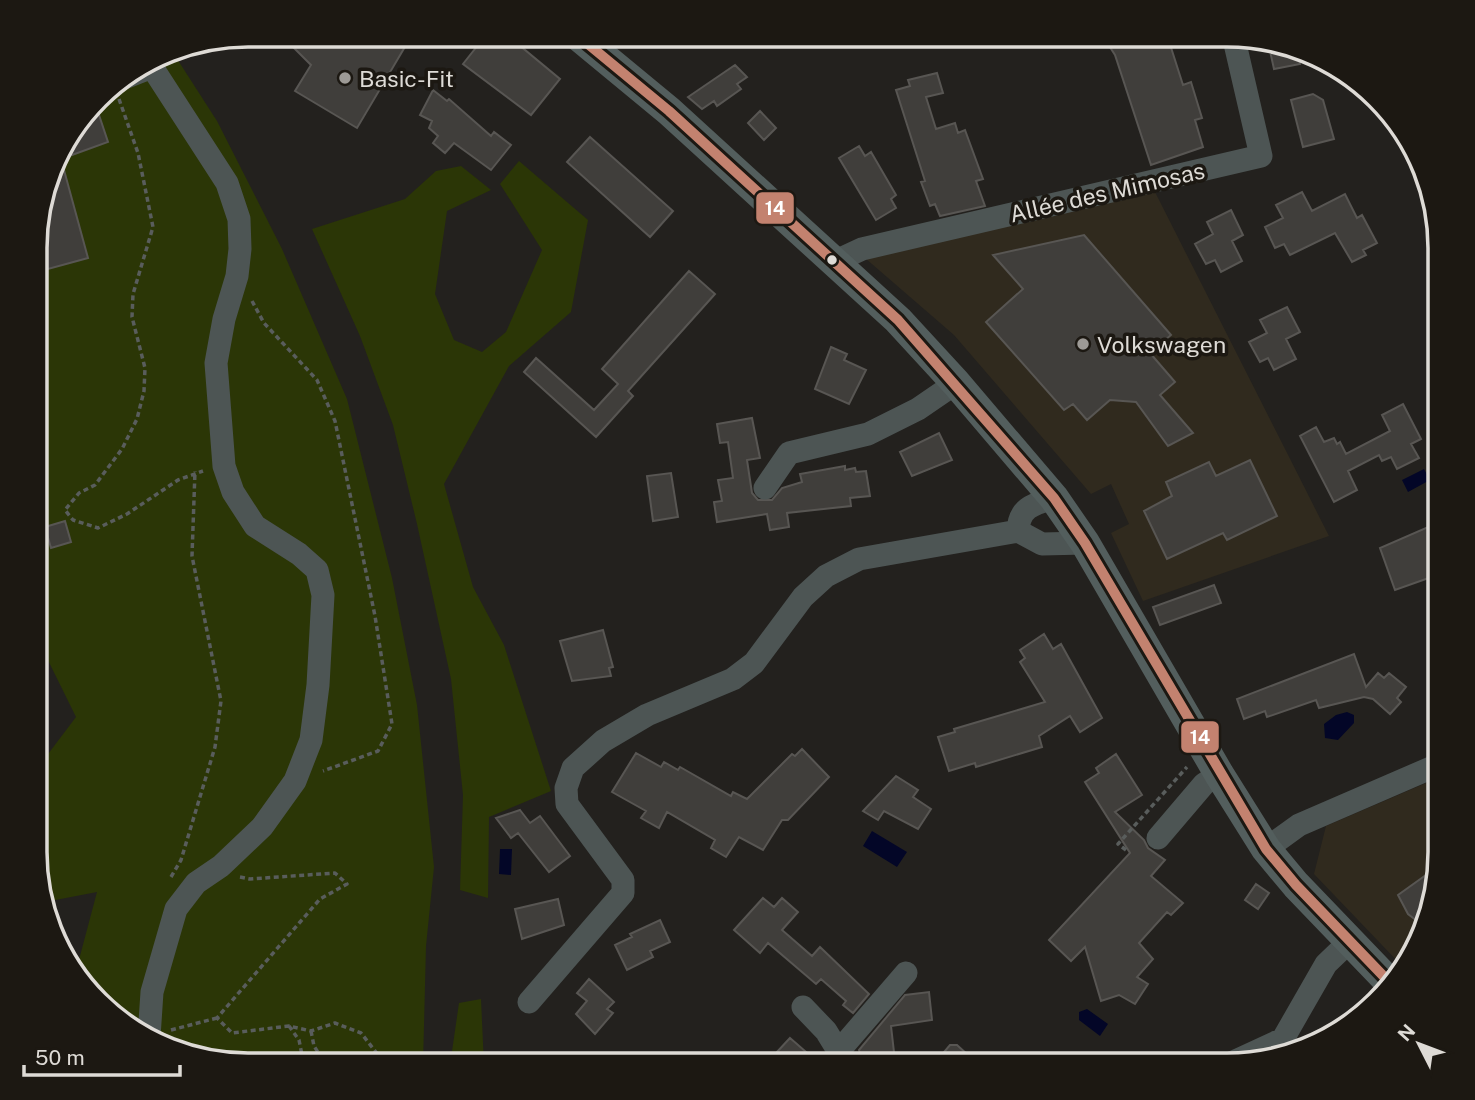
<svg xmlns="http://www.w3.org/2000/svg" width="1475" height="1100" font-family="'Public Sans',sans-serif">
<rect width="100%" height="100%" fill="#23211e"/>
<path fill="#302a1e" d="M1155 192 1329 536 1143 601 1111 533 1129 524 1111 484 1091 494 954 335 865 258Z
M1440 777V866L1424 933 1403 967 1314 874 1326 826Z"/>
<path fill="#2b3606" d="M172 51 217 121 282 249 347 399 392 578 417 705 434 867 426 946 423 1065C320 1065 193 1083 109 1013 96 1002 86 984 76 971L97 892 45 902 35 866 36 770 76 717 36 636 37 220 63 142 108 88Z
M519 161 588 220 571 312 509 366 444 484 473 587 504 645 551 791 489 817 488 898 460 890 463 795 451 679 417 524 393 425 360 336 312 229 405 199 436 171 461 166 491 190 447 211 435 294 454 340 482 352 506 332 542 250 500 184Z
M481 999 484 1065H450L459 1003Z"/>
<path fill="#030627" d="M1424 469 1430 480 1408 492 1402 480Z
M1347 712 1354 715V723L1338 740 1325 738 1324 724 1336 715Z
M872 831 907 852 897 867 863 846Z
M500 849H512L511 875 499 874Z
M1087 1009 1108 1024 1100 1036 1079 1020V1012Z"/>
<path fill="#403e3b" stroke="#585653" stroke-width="2" d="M281 35H412L357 128 295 91 311 65Z
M486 35H507L560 79 531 115 463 64Z
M1115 35H1167L1183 85 1191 82 1202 118 1195 120 1203 147 1151 165 1115 55 1106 41Z
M1268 42 1297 48 1300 64 1274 69Z
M735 65 747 77 737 84 741 89 717 106 714 101 702 109 688 97Z
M937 73 943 93 926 97 936 129 955 123 958 133 965 130 983 179 976 181 985 206 940 216 935 204 930 206 921 182 925 181 896 90 910 86 908 80Z
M433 90 447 101 449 99 491 136 494 132 511 145 491 170 454 143 445 153 433 143 438 136 429 128 432 121 420 115Z
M1313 94 1323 100 1334 139 1303 147 1291 100Z
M95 103 108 142 61 159 88 258 37 272V220L63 142Z
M760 111 776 128 764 140 748 123Z
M590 137 673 211 650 237 567 162Z
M859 146 865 156 871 152 896 195 891 199 896 208 876 220 839 158Z
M1302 192 1312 211 1345 194 1357 218 1362 215 1377 243 1363 250 1366 255 1352 262 1335 233 1290 255 1284 244 1275 248 1265 227 1283 218 1276 205Z
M1231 210 1243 235 1232 241 1242 261 1221 272 1215 260 1206 264 1195 244 1213 234 1207 222Z
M1084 235 1171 335 1150 353 1175 382 1160 395 1193 433 1168 446 1136 402 1110 400 1087 420 1073 404 1064 410 986 322 1023 289 993 255Z
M689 271 715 294 628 391 633 396 596 437 524 372 536 358 594 410 618 384 602 369Z
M1287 307 1300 332 1286 339 1296 359 1274 370 1268 358 1260 362 1249 342 1267 333 1260 320Z
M831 347 847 354 844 360 866 370 849 404 815 389Z
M1403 404 1421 439 1411 444 1419 458 1397 469 1391 457 1382 461 1379 455 1348 471 1357 490 1334 502 1300 436 1316 427 1324 442 1334 438 1337 444 1340 442 1346 454 1390 431 1382 415Z
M752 418 760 458 747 460 752 493 758 500H772L782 488 802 482 800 474 845 466V470L855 468 856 472 866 471 870 496 850 498 851 506 787 513 789 527 770 530 767 514 717 522 714 502 722 501 718 480 733 478 728 442 720 443 717 424Z
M939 433 952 460 912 476 900 452Z
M1250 460 1277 516 1227 540 1223 533 1167 559 1144 511 1172 496 1166 482 1209 462 1216 476Z
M671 473 678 517 653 521 647 476Z
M65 521 71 542 51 548 45 527Z
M1435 524 1440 537V574L1395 590 1380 548Z
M1214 585 1221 603 1160 625 1153 607Z
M603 630 613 667 609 668 611 676 572 681 560 641Z
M1044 634 1053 649 1061 644 1102 718 1080 732 1070 716 1039 736 1042 747 976 767 975 763 949 771 938 737 955 732 954 729 1045 702 1020 662 1025 658 1020 650Z
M1354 654 1366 687 1378 673 1384 678 1389 673 1406 687 1397 698 1401 702 1390 714 1373 699 1364 697 1319 708 1316 700 1267 717 1265 711 1244 719 1237 699Z
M802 749 829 777 788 820H782L763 850 739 837 726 857 711 848 715 840 667 812 659 828 641 818 646 811 612 792 636 753 661 767 664 762 678 770 680 767 731 796 733 792 747 799 792 754 795 756Z
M1116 754 1142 795 1115 812 1144 840 1148 848 1165 860 1151 876 1183 903 1171 915 1167 912 1139 943 1153 959 1137 977 1148 984 1135 1004 1119 995 1101 1001 1085 947 1071 961 1049 940 1130 853 1085 782 1099 773 1096 768Z
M896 776 918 790 913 797 931 809 918 829 884 811 878 820 863 811Z
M520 810 530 823 540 816 570 856 549 872 518 833 511 838 496 818Z
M1440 865V866L1425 927 1408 914 1398 895Z
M1256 884 1269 893 1258 909 1245 900Z
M763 898 774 907 782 898 798 912 782 930 812 956 820 947 869 994 853 1013 843 1005 846 1001 821 979 816 984 768 943 760 953 734 930Z
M558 899 564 925 522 939 515 909Z
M660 920 670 942 650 951 653 957 627 970 615 945 632 937 630 934Z
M589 979 614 1002 607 1009 613 1013 595 1034 576 1014 587 1001 577 993Z
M929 992 932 1020 891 1026 895 1061 864 1065 859 1050 905 995Z
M790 1038 821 1065H789L776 1053Z
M950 1045H957L979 1065H933Z"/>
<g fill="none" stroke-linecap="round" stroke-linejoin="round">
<path stroke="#595d5c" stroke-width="3.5" stroke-dasharray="5 3.5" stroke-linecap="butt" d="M119 99 138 153 153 227 133 294 132 317 145 368 144 391 137 419 122 449 95 485 79 493 65 510 73 520 98 528 127 514 178 480 203 471
M252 301 264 323 317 380 335 421 375 616 392 724 378 751 323 771
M1126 850 1118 844 1187 767
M171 877 181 860 215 747 221 701 192 556 195 471
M240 877 250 879 335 873 347 884 320 899 217 1018 232 1033 289 1026 311 1031 335 1023 361 1033 386 1065
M289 1026 299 1040 304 1065
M171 1030 217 1018
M311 1031 314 1046 326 1065"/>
<path stroke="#4d5554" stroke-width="23" d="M124 78 152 67 227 183 239 219 240 249 237 276 224 319 216 363 224 466 233 492 255 526 299 554 317 570 323 595 318 685 311 740 295 781 262 827 221 866 196 883 176 909 152 992 149 1037
M834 262 862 249 1261 156 1233 35
M765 488 789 453 868 434 918 409 956 383
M1018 531C1019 507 1034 504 1054 498
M1158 838 1204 784 1219 774
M1266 849 1299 825 1440 764
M529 1002 623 893V880L567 804 566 788 573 768 603 741 647 715 733 679 754 663 803 597 826 576 859 559 1018 531 1042 544 1085 543
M803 1007 826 1031 845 1062
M838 1052 906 973
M1227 1065 1283 1039 1326 964 1350 941"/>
<path stroke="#535e5d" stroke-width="30" d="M577 35 669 111 898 320 956 383 1054 498 1085 543 1219 774 1266 849 1296 885 1392 985"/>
<defs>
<path id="bus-1" d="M577 35 669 111 898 320 1054 498 1085 543 1266 849 1296 885 1392 985"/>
</defs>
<use href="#bus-1" stroke="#1c1812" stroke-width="16"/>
<use href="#bus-1" stroke="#c3826f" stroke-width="10"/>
</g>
<g fill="#9d9a96" stroke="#1c1812" stroke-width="2.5">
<circle cx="345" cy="78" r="7"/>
<circle cx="1083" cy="344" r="7"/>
</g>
<circle fill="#dedbd6" stroke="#1c1812" stroke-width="2.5" cx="832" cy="260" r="6"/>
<g text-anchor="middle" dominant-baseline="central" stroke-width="7" stroke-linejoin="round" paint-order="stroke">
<g font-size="23" fill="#dedbd6" stroke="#1c1812" text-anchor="start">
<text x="359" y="78">Basic-Fit</text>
<text x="1097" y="344">Volkswagen</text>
</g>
<g font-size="23" fill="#dedbd6" stroke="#1c1812">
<text transform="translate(1107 192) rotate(-13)">Allée des Mimosas</text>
</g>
</g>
<path d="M0 0H1475V1100H0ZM248 47H1227A201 201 0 0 1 1428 248V852A201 201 0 0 1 1227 1053H248A201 201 0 0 1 47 852V248A201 201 0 0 1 248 47Z" fill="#1c1812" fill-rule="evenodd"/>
<path fill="none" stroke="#dedbd6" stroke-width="3.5" d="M248 47H1227A201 201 0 0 1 1428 248V852A201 201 0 0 1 1227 1053H248A201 201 0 0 1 47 852V248A201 201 0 0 1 248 47Z"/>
<g stroke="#1c1812" stroke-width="2.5">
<rect x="755" y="191" width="40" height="34" rx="7" fill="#c3826f"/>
<rect x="1180" y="720" width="40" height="34" rx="7" fill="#c3826f"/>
</g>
<g font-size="19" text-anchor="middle" font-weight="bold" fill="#fff">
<text x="775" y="215">14</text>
<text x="1200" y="744">14</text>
</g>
<g transform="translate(1419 1044) rotate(312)" stroke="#1c1812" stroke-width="5" paint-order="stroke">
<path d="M0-5L12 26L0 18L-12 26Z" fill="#dedbd6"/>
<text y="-10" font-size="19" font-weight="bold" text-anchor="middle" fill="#dedbd6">N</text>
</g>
<path d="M24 1065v10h156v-10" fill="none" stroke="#dedbd6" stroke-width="3.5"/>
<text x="35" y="1065" font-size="21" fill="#dedbd6" stroke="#1c1812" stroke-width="5" paint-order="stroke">50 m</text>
</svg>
